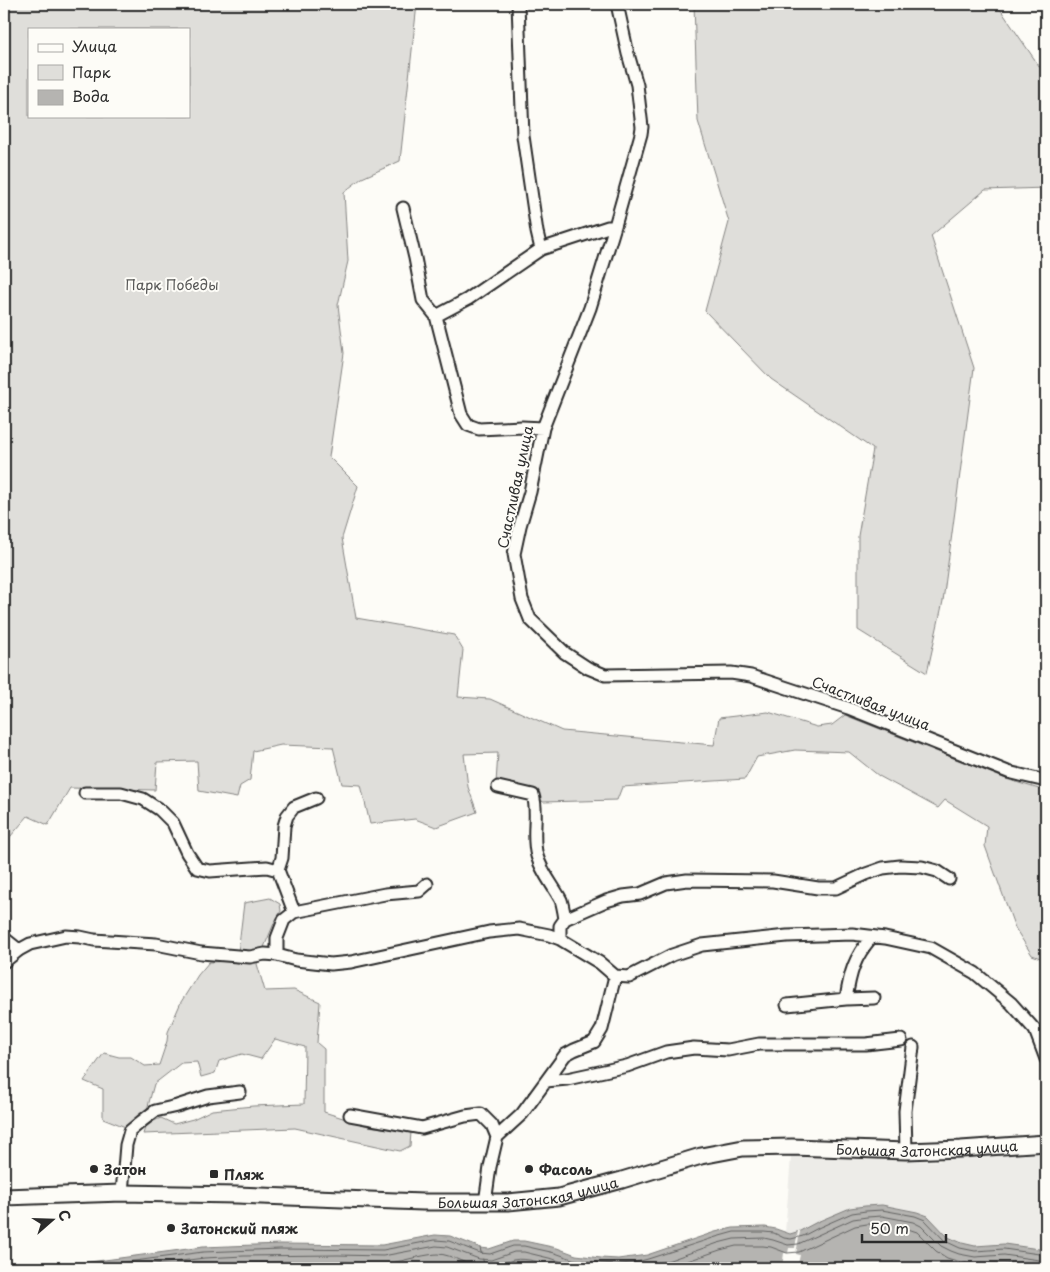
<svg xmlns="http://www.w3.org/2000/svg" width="1050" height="1272" font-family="'Playpen Sans',sans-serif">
<rect width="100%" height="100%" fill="#fdfcf7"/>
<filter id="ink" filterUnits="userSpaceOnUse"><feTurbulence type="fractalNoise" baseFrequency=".02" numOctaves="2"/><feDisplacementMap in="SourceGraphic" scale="10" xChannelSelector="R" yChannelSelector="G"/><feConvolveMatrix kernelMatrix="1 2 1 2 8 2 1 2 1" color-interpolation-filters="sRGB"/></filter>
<g filter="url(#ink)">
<path fill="#edece8" d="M1046 1150V1250L1004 1244 975 1246 962 1243 948 1237 942 1230 917 1212 882 1205 798 1231 796 1233 790 1234 785 1233 791 1156 940 1161 943 1157Z"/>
<path fill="#dfdeda" stroke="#858482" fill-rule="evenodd" d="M4 4H417L400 161 362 178 344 192 348 261 338 305 344 353 329 457 358 486 342 538 356 618 454 635 463 650 458 697 490 699 562 731 714 745 719 718 768 712 817 727 832 725 845 715 1006 779 1039 789 1046 790V960L1032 955 1015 928 985 846 987 826 945 800 938 808 879 776 849 752 795 750 757 757 745 779 622 787 617 800 543 802 533 790 496 783 498 753 464 754 468 787 477 812 436 827 415 819 370 824 361 785 342 784 333 747 281 745 253 751 250 780 240 786 237 798 199 791 197 761 157 762 155 790 70 788 48 825 28 816 4 844ZM29 29H189V116H29Z
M694 4H992L1000 9 1046 76V188L985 190 931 236 974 368 943 601 927 673 858 630V536L873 449 771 379 705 311 729 222 698 121Z
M270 898 280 904 281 911 275 921 257 964 265 991 294 990 320 1002 317 1043 324 1049V1112L368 1126 411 1132 410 1146 400 1151 295 1128 143 1134C146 1123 151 1122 161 1118L174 1124 193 1119 212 1110 253 1106 304 1104 305 1047 275 1039 261 1059 242 1054 219 1061 215 1073 201 1077 197 1062 181 1063 154 1084 147 1110 134 1124 128 1128 103 1118V1089L84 1081 104 1053 119 1057H131L145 1066 159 1065 167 1041 168 1032 181 1002 198 975 209 962 237 961 244 903Z"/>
<path fill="#b5b4b1" stroke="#7e7d7b" d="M882 1205 917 1212 928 1216 948 1237 962 1243 975 1246 1004 1244 1046 1250V1268H20L82 1263 203 1247 280 1244 382 1245 435 1235 450 1236 481 1248 489 1249 513 1241H524L557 1248 576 1255 601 1258 618 1259 647 1255 715 1232 733 1228 765 1227 776 1229 790 1234 800 1231 817 1222 850 1208 865 1206Z"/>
<path fill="#fdfcf7" d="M798 1231H800L796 1254 800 1255 797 1268H782L784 1253H788L789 1248H795Z"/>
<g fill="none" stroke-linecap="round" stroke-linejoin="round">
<path stroke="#626261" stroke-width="1" d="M81 1268 203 1252 280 1249 383 1250 435 1240 449 1241 480 1253 490 1254 513 1246H524L555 1253 575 1260 601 1263 619 1264 633 1263 648 1259 716 1237 734 1232H764L774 1233 784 1238 791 1239 803 1236 820 1227 852 1213 866 1211 882 1210 915 1216 925 1220 945 1241 960 1248 975 1251 1004 1249 1046 1255
M128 1268 204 1258 244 1256 338 1255 383 1256 436 1246 447 1247 479 1259 491 1260 514 1252H524L553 1259 574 1266 588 1268
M183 1268C233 1262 284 1262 335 1262 350 1262 365 1264 381 1264 399 1263 419 1255 437 1254 453 1254 467 1267 484 1267 495 1268 503 1263 513 1260 527 1257 545 1264 558 1268
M637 1268 670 1260 718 1243 734 1239 764 1238 773 1240 788 1245 798 1244 853 1219 867 1217 882 1216 913 1222 921 1226 941 1246 951 1251 959 1254 975 1257 1004 1255 1046 1261
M667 1268 720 1250 736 1246H763L771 1247 787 1253 799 1252 855 1226 867 1224H881L911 1230 917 1232 936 1251 947 1258 957 1261 974 1264 1004 1263 1041 1268"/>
<path stroke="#5b5b5a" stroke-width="1" stroke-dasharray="6 5" stroke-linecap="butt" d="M480 1248 485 1268"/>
<defs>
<path id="minor" d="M518 4 523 136 537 232 541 249
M617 4 628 54 637 85 642 127 641 134 615 226 590 308 543 428 530 492 520 526 514 554 522 599 530 619 565 653 588 668 605 675 731 673 751 676 848 708 1008 772 1046 781
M403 208 415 258 423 300 436 316 461 414 468 425 479 429 522 427 543 428
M436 316 468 299 541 249 608 227 615 226
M498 787 533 795C539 813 531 836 537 856 542 873 553 885 561 900 563 906 564 913 565 919
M85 793H121L143 799 160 810 173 823 187 853 197 868 210 871 267 867 278 870 294 912
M278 870 282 858 284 826 287 816 294 807 316 798
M4 938 19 950
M560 939V926L565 919 606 901 623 896 640 894 666 883 687 880 773 881 818 888H836L866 874 883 868 900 866 922 867 937 871 949 879
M277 955V938L284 920 294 912 385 894 419 891 427 884
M4 962 19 950 30 944 66 936 80 937 94 940 156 944 201 953 250 957 265 954 277 955 296 960 331 964 351 962 489 932 519 929 549 935 560 939 600 963 615 976 629 977 672 955 702 945 787 936 852 934 885 938 931 948 975 973 1011 1003 1035 1030 1046 1059
M846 999C850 973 854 958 871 938
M787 1005 846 999 874 998
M546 1081 567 1079 627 1066 666 1052 694 1048 728 1050 759 1044H866L901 1040
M350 1115 422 1128 465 1116 481 1114 492 1125 497 1137 490 1167 485 1203
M497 1137 522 1114 565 1055 574 1050 594 1042 602 1029 615 976
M906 1151 905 1111 913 1047
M122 1193 126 1145 130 1131 142 1121 155 1111 177 1106 208 1096 240 1092"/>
<g id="tertiary">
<path id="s1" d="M4 1197 122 1193 237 1195 423 1202H508L559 1197 622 1180 701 1156 743 1148 792 1147 906 1151 961 1149 1046 1143"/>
</g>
</defs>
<use href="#minor" stroke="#2b2b2b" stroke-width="15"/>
<use href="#tertiary" stroke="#2b2b2b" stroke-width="19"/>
<use href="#minor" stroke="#fdfcf7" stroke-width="11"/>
<use href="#tertiary" stroke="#fdfcf7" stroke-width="15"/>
</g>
</g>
<g fill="#2b2b2b" stroke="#fdfcf7" stroke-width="2">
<circle cx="94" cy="1169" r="5"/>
<circle cx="529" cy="1169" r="5"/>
<rect x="209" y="1169" width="10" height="10" rx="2.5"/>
<circle cx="171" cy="1228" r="5"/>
</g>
<g text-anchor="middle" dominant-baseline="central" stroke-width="4" stroke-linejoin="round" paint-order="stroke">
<g font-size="14" fill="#585857" stroke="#fdfcf7">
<text x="172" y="284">Парк Победы</text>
</g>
<g font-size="14" fill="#2b2b2b" stroke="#fdfcf7">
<text transform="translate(515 487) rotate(-78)">Счастливая улица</text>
<text transform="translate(871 703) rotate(21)">Счастливая улица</text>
<text stroke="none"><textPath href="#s1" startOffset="930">Большая Затонская улица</textPath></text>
<text stroke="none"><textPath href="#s1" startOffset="525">Большая Затонская улица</textPath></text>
</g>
<g font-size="14" font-weight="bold" fill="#2b2b2b" stroke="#fdfcf7" text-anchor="start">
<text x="104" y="1169">Затон</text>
<text x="539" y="1169">Фасоль</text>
<text x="224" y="1174">Пляж</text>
<text x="181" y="1228">Затонский пляж</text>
</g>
</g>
<rect width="1050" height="1272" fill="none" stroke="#fdfcf7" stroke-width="20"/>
<rect x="10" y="10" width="1030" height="1252" fill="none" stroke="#2b2b2b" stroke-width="2" filter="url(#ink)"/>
<rect x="28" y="28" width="162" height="90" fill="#fdfcf7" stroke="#a9a8a5"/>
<rect x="38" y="44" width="25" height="8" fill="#fdfcf7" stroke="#a9a8a5"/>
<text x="72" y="52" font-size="15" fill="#2b2b2b">Улица</text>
<rect x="38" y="65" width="25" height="15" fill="#dfdeda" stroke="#a9a8a5"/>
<text x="72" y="78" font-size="15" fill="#2b2b2b">Парк</text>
<rect x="38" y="90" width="25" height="15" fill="#b5b4b1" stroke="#a9a8a5"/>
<text x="72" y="102" font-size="15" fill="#2b2b2b">Вода</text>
<g transform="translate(52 1220) rotate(70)" stroke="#fdfcf7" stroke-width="4" paint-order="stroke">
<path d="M0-4L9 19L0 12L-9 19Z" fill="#2b2b2b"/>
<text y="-8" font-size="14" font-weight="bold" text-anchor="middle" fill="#2b2b2b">С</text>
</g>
<path d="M862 1234v8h84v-8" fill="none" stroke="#2b2b2b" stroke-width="2.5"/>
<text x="870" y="1234" font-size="15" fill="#2b2b2b" stroke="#fdfcf7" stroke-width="4" paint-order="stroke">50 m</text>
</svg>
